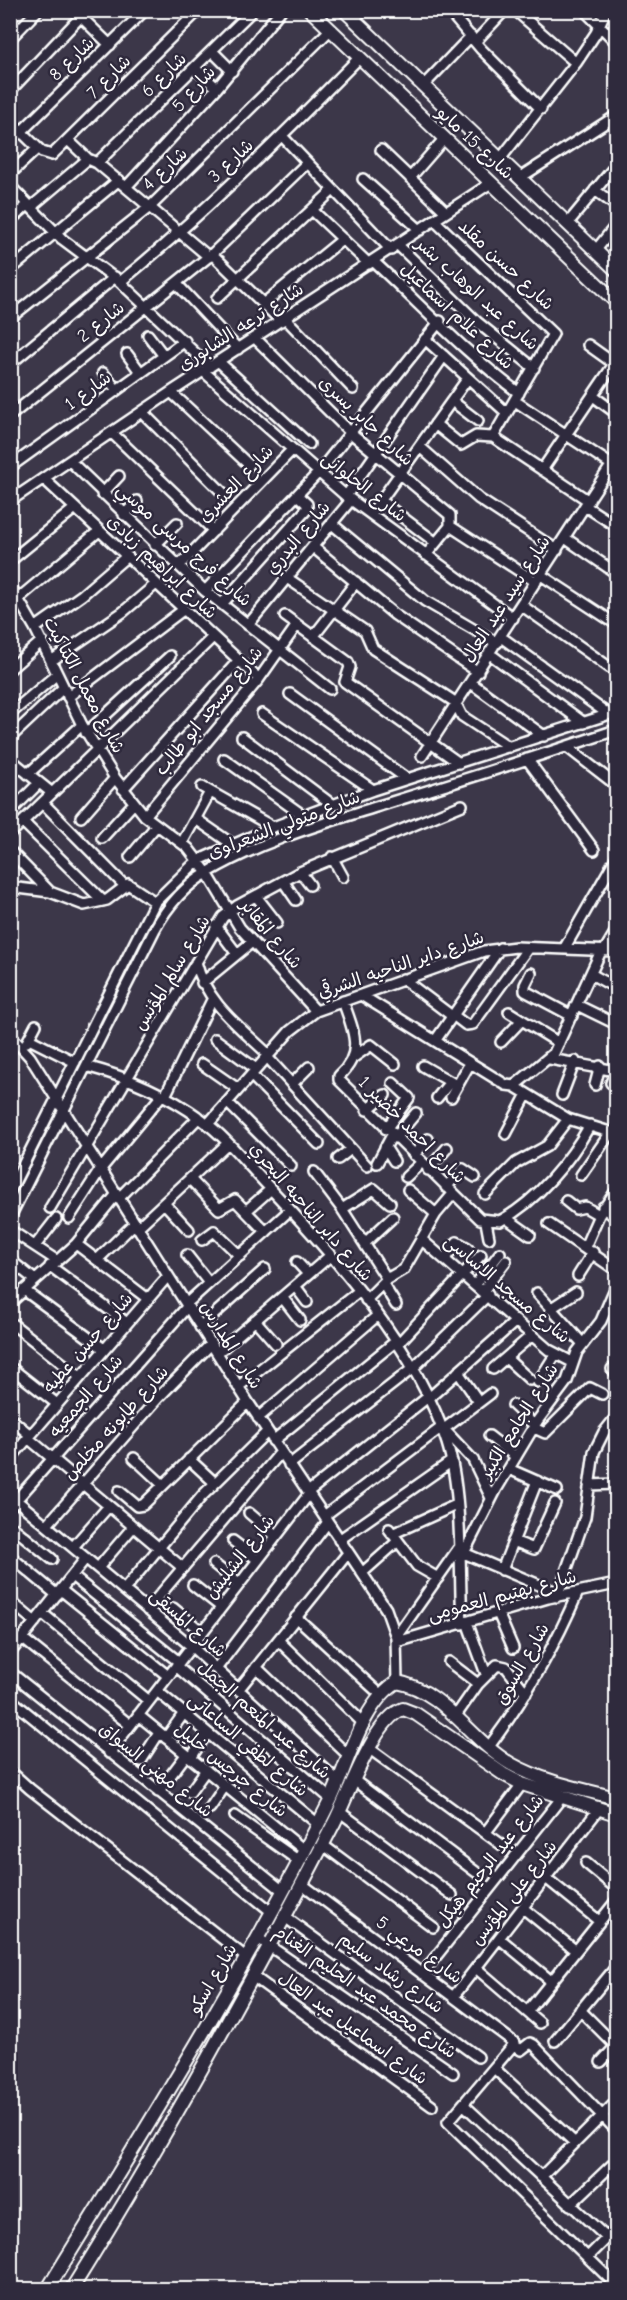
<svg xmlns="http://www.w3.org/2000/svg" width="627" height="2300" font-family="'Comic Neue','Playpen Sans Arabic',sans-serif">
<rect width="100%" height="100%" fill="#3c3749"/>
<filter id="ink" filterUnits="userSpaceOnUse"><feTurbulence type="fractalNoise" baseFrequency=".0167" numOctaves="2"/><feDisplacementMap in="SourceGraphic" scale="12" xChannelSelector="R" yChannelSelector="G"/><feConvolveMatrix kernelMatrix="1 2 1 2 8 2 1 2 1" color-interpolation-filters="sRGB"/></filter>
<g filter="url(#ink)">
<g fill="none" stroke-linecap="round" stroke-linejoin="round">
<defs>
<path id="minor" d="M74 10 110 45
M448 10 481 49 541 109
M515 10 576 63
M584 10 616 42
M354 20 362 10
M10 39 38 10
M475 42 505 10
M212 51 232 71
M195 68 217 88
M424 85 471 36
M10 91 87 10
M10 121 42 152 52 155 199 10
M22 131 145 10
M282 136 391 250
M69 141 88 159 97 163 209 257
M381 150 446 212
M501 158 576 63 596 33 606 10
M97 163 253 10
M10 174 38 148
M521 177 616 116
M410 178 444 139
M363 179 420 230
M10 186 62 239 120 282 210 367
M127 186 217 88 281 10
M595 190 616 206
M31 207 88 159
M312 210 369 264
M10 220 28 205
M434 220 553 334 493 437
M568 223 616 165
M398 245 477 322 534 368
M596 250 616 225
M212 254 281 321
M373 261C422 306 466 354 519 393
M10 270 119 180
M120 282C205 213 282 136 359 58
M176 283 238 349
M217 298 332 191
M263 304 343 239
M10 318 151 206 330 30
M285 318 353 389
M148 335 164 356
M255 338 351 433 450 515V526
M425 339 507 413
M588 345 616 365
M127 354 141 373
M218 361 309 444
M10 364 115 277
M203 371 346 496 513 618
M103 373 117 390
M171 392 249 465
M593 396 616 413
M452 401 478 421
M515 401 612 465
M143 413 223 493
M10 416 212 254 307 163
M435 424 461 445 476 436 493 437 589 501
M113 434 214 531
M420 447 479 499 557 550
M70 461 205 591 330 689
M10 467 185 341
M542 470 614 364
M44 479 259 679
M102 494 119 476
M346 496 444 356
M10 501 171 392 491 183
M381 501 435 542
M585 506 616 526
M371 514 468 378
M124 515 137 501
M332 524 425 601 497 643
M565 538 616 573
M155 545 177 523
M313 547 395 615 478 672
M426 555 450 526 536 582
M10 561 74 509
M179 566 291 451
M541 575 616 624
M287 578 365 631 373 649 455 702 462 716 509 747
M10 585 35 628 82 725 115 778 145 816 188 848 207 873 240 928 316 1011
M205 591 318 473 440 321
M19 598 99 531
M222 604 307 509V504L297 495
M521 605 616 672
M285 616 348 662 350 667 345 682 459 763
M248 625 351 500
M35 628 82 595 126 557
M313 637 356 582
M501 637 608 714
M490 654 584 723
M51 661 123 612 156 584
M10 669 42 641
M471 683 544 736
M290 694 407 779
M68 697 183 610
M10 714 56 675
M262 714 373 790
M86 733 170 656
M242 737 333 805
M10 738 63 688
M567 747 616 785
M422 756 616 458
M10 759 52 793
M224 759 304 816
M527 759 594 850
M28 774 82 725
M202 787 273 827
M123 789 239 660
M43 803 125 886
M10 812 39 783
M145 816 259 679 297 625
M81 817 115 778
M196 819 232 844
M23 822 103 901
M10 834 213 637
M102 838 134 803
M182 843 210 792
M10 851 50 892
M130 857 156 826
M332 857 343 877
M300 872 310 885
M283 881 296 900
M10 887 50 892 84 905 107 900 128 884 155 902
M256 896 277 923
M216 926 237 954
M564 949 616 858
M604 951 616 931
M196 962C206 1003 240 1027 269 1055
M531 973 525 985V991L572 1016
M591 974 616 988
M403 979 452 1016
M202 983 252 942
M361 995 506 1085 514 1086 554 1053 601 951
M343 1001C353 1030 365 1052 339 1076V1080L480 1219 500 1221C537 1201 570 1161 590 1125
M577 1005 616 1024
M509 1012 559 1043
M453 1015 466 1025 473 1024 528 948
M10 1035 30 1057 248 1402 386 1609 396 1637 397 1682
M29 1039 75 1062
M215 1039 256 1069
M435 1041 500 948
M27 1042 36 1025
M501 1042 522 1020
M267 1057 367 1166
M354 1057 371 1045 395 1064
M550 1059 616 1071
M202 1064 238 1089
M86 1066C127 1077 167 1094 201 1119 227 1138 247 1164 269 1187 334 1256 418 1350 447 1443 463 1494 459 1569 462 1624
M423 1066 456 1085
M251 1075 319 1144
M611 1083 616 1070
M292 1084 309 1067
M595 1085 600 1066
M514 1086 568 1119 616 1134
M562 1095 575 1061
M165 1096 212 1000
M451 1097 470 1063
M437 1098 450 1082
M227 1102 291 1166
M367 1110 385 1095
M208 1124 290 1031 316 1011 484 951 516 947 616 951
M386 1129 409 1098 393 1083
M506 1134 527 1094
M395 1138 416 1113
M385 1147 394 1161
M414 1155 428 1139
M338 1159 351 1149
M377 1163 392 1135
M428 1170 447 1148
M314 1172 342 1209 387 1279
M581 1175 611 1132
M406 1177 421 1163
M190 1179 219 1209 235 1200 266 1232
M446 1187 463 1169 475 1177
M408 1190 436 1214
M10 1191 155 902 197 861 273 827 373 790 616 712
M485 1194 516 1163 547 1146 568 1119
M118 1199 199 1117
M566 1201 576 1209 585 1207 599 1215
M164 1203 189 1230
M603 1207 616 1218
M50 1208 223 917 237 906 300 872 462 805
M342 1209 374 1189 390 1203
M246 1211 271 1189
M10 1217 155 929C167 907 185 886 207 873 258 842 325 823 382 805 460 781 539 756 616 730
M69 1218 100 1170 162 1095
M506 1218 530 1235
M486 1222 489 1238
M549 1224 616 1270
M137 1228 228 1143
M10 1230 56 1260
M421 1239 549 1350 572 1362
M202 1240 214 1231 240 1256
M365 1243 393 1217
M76 1244 148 1299
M35 1246 56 1219
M585 1247 599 1215 616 1191
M187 1255 209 1283
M445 1259 457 1242 468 1248
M10 1260 35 1280
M97 1260 134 1224
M297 1262 308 1274
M50 1266 127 1323
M578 1276 593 1252
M383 1284 396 1305
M476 1284 500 1253
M295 1286 307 1302
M24 1290 104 1349
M483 1291 506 1261
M537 1293 583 1344
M282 1297 300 1320
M366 1300 387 1279 404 1269 436 1214 453 1194
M10 1303 76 1244 116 1195
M186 1304 290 1210
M550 1309 576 1292
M255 1320 276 1344
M10 1322 80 1377
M200 1327 265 1269
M397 1345 481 1255
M217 1353 331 1255
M506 1358 530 1380
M10 1367 57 1404
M493 1369 531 1336
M612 1369 616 1373
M458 1372 479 1402
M538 1382 555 1355
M238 1387 359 1291
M429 1398 516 1321
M513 1405 535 1426
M10 1418 30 1435
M258 1418 377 1316
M534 1428 545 1433 590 1388 602 1394
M444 1429 490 1394
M489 1436 516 1457
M28 1438 183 1568
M273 1441 395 1342
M134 1458 163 1485
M10 1459 168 1276
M189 1459 215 1483
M289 1465 412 1369 488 1295
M509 1469 557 1490
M589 1485 616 1484
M119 1491 137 1506 143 1505 248 1402
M308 1492 428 1397
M10 1495 191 1646 339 1782
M10 1507 187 1307
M249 1513 276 1536
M324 1516 442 1427 473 1460 491 1498
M10 1525 52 1559
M47 1525 159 1397 211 1344
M389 1529 417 1566 438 1578
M392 1534 456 1505
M339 1540 452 1461
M233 1541 258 1560
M513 1541 534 1549 555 1503
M73 1547 109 1506
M459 1551 558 1593
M464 1553 496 1490 538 1420 567 1381 577 1352 601 1321 616 1286
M10 1556 57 1595
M214 1564 239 1584
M98 1568 133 1527
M502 1570 537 1481
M362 1573 398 1541
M72 1576 179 1662
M193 1585 221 1607
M61 1590 168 1676
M124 1590 202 1496 267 1432
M557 1597 585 1517 594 1452 604 1432 616 1417
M10 1601 35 1622
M173 1608 202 1632
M147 1610 281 1452
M42 1613 149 1701
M498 1613 513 1648
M296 1617 381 1695
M467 1622 486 1674
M396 1637 458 1549
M22 1638 130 1725
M278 1640 364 1724
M397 1642 548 1598 616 1584
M10 1653 86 1558
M449 1662 478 1684
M176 1666 331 1799
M256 1667 349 1756
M216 1669 328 1522
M10 1672 283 1891
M238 1690 348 1553
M157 1691 318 1824
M10 1699 272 1912
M138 1715 304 1850
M455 1717 478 1684 497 1665 506 1667 526 1693
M166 1738 184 1713
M488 1748C525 1699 554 1648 578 1592
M370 1749 502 1845
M109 1753 309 1494
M191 1758 207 1733
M141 1761 159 1733
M10 1771 30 1789 247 1958
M355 1781 476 1872
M158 1792 186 1755
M190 1792 206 1770
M210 1808 225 1786
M340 1812 452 1895
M235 1816 299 1861
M486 1832 522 1784
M323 1845 433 1927
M586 1863 616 1888
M546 1878 599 1921
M302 1884 515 2043 448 2122 616 2285
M523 1908 576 1951
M285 1917 478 2057
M258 1938 453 2073
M499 1938 551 1981
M476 1968 540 2023
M422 1974 562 1797
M254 1977 432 2106
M454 1996 599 1809
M580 2010 616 2046
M527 2012 616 1901
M555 2041 616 1967
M514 2045 521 2050 530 2043 534 2045 616 2130
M601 2062 616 2046
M494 2068 575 2143
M463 2104 607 2238
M541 2177 616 2102
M570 2205 616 2161
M588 2257 616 2229"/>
<path id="major" d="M310 10 616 302
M344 10 616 270
M47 2290C146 2128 247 1968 331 1799 348 1764 362 1703 397 1682 444 1690 471 1741 511 1764 543 1782 581 1789 616 1798
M71 2290C166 2138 252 1981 334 1823 349 1794 374 1719 403 1709L416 1714 503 1774 522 1784 616 1814"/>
</defs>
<use href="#minor" stroke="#fff" stroke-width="14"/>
<use href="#major" stroke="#fff" stroke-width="16"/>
<use href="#minor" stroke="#2f2a3d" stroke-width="9"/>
<use href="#major" stroke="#2f2a3d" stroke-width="12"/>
</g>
</g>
<g text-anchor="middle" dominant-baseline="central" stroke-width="5" stroke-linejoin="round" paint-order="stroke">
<g font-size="18" fill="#fff" stroke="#2f2a3d">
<text transform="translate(72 59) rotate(-44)">شارع 8</text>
<text transform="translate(164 75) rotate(-44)">شارع 6</text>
<text transform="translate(109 77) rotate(-45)">شارع 7</text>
<text transform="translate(194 89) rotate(-48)">شارع 5</text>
<text transform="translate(475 143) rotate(43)">شارع 15 مايو</text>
<text transform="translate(231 161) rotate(-43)">شارع 3</text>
<text transform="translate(165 169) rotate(-43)">شارع 4</text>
<text transform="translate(506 265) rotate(43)">شارع حسن مقلد</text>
<text transform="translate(477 294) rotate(42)">شارع عبد الوهاب بشر</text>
<text transform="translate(457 316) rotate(43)">شارع علام اسماعيل</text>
<text transform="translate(101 322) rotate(-38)">شارع 2</text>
<text transform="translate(241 327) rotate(-33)">شارع ترعه الشابورى</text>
<text transform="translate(88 391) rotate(-36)">شارع 1</text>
<text transform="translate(366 421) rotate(43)">شارع جابر يسرى</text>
<text transform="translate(236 484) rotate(-46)">شارع العشرى</text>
<text transform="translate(364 487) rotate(38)">شارع الحلوانى</text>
<text transform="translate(298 538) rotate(-50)">شارع البدري</text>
<text transform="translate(184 545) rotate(42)">شارع فرج مرسى موسي</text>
<text transform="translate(162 567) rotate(43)">شارع ابراهيم زبادى</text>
<text transform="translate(506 599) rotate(-57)">شارع سيد عبد العال</text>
<text transform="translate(84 685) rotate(62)">شارع معمل الكتاكيت</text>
<text transform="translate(209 711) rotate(-51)">شارع مسجد ابو طالب</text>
<text transform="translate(284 825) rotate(-21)">شارع متولي الشعراوى</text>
<text transform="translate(271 934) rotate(50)">شارع المقابر</text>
<text transform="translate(401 965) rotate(-19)">شارع داير الناحيه الشرقي</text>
<text transform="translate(172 973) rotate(-59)">شارع سالم المؤنس</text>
<text transform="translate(412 1130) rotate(45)">شارع احمد خضير 1</text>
<text transform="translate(311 1212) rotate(49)">شارع داير الناحيه البحري</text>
<text transform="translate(507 1289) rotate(40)">شارع مسجد الاساسى</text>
<text transform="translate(88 1343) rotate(-49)">شارع حسن عطيه</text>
<text transform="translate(231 1345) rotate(58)">شارع المدارس</text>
<text transform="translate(86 1396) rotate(-49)">شارع الجمعيه</text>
<text transform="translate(519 1421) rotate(-58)">شارع الجامع الكبير</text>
<text transform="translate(116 1423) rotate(-48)">شارع طابونه مخلص</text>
<text transform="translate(240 1557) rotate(-52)">شارع الشليش</text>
<text transform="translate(502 1596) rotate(-15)">شارع بهتيم العمومى</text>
<text transform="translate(188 1623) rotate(41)">شارع المسقى</text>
<text transform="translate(522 1664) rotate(-60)">شارع السوق</text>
<text transform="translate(264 1720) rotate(41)">شارع عبد المنعم الجمل</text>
<text transform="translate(248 1745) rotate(40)">شارع لطفي الساعاتى</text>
<text transform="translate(156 1770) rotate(39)">شارع مهني السواق</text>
<text transform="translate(231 1770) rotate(39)">شارع جرجس خليل</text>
<text transform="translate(490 1861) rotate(-52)">شارع عبد الرحيم هيكل</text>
<text transform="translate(514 1893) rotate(-52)">شارع على المؤنس</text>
<text transform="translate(419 1950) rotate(36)">شارع مرعي 5</text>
<text transform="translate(391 1973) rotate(36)">شارع رشاد سليم</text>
<text transform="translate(213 1979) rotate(-60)">شارع اسكو</text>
<text transform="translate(365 1992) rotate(35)">شارع محمد عبد الحليم الغنام</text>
<text transform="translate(353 2028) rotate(36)">شارع اسماعيل عبد العال</text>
</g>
</g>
<rect width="627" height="2300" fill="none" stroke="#2f2a3d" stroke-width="36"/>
<rect x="18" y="18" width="591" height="2264" fill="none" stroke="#fff" stroke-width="2" filter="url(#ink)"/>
</svg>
